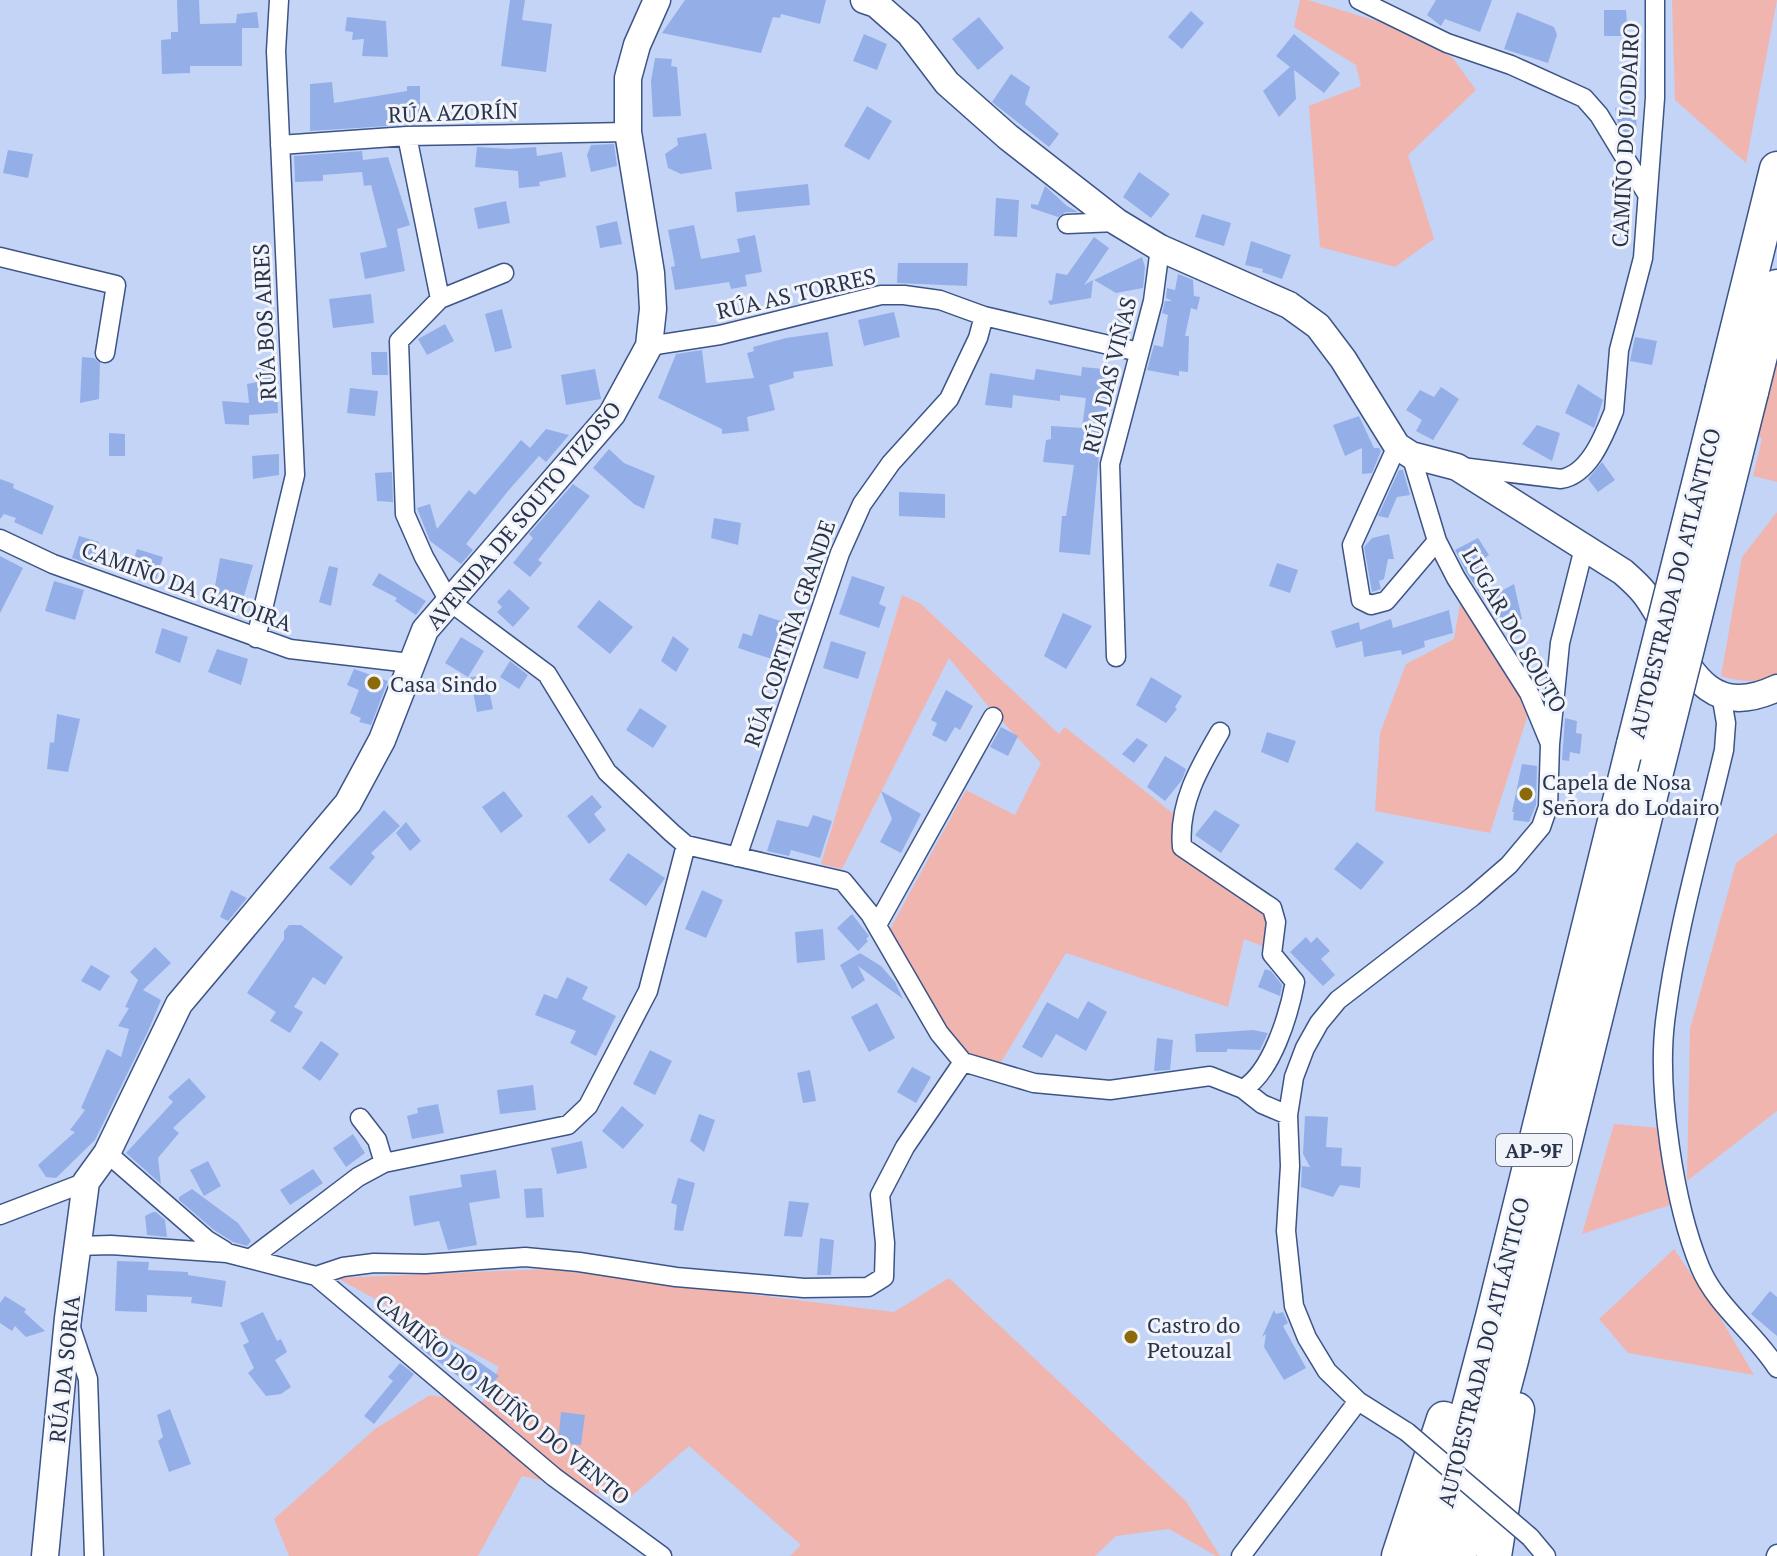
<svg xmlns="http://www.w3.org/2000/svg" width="1777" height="1556" font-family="'PT Serif',serif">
<rect width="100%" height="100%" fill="#c3d4f7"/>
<path fill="#f1b5af" d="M1300 0H1308L1380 22 1452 57 1476 90 1408 155 1434 239 1395 267 1320 247 1309 106 1361 86 1356 65 1294 27Z
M1672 0H1777L1746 163 1675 100Z
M1777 357V482L1753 476 1762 439 1758 435Z
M1777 512V673C1759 684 1740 682 1721 676L1742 557Z
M902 595 921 604 1059 734 1065 727 1176 816 1172 835 1175 845 1268 914 1265 947 1244 939 1228 1007 1066 953 1002 1061 992 1065 968 1056 929 1007 889 931 966 790 1015 815 1041 763 988 706 949 658 842 869 821 864Z
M1460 604 1531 705 1490 833 1375 811 1380 733 1406 664 1454 639Z
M1777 833V1111L1687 1181 1690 1029 1736 863Z
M1614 1124 1660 1128 1670 1205 1582 1234Z
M1674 1249 1718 1314 1754 1375 1628 1353 1599 1319Z
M547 1269 894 1312 949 1278 1186 1501 1220 1556H1216L1169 1529 1116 1536 1095 1556H790L801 1545 689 1446 627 1500 522 1476 478 1556H289L274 1519 375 1429 430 1395 482 1404 499 1367 337 1278Z"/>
<path fill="#94afe7" d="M177 0H199L200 24 236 23 237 14 257 12 259 28H242V66H190V73L162 74 161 40 171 39V32H178Z
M510 0H525L522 20 552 24 546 72 501 66Z
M685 0H826L820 24 781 14 780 18 773 17 761 53 662 33Z
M1436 0H1492L1480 32 1445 19 1441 26 1427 15Z
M1604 10H1626L1628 36H1604Z
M1191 11 1204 23 1182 49 1168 37Z
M1517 12 1554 27 1557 35 1548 63 1504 49Z
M347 17 386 21 388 57 362 56 364 39 352 40 353 32 345 31Z
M979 17 1004 48 978 70 952 39Z
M864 34 887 44 877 70 853 61Z
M1294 34 1340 73 1324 93 1294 70 1296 99 1279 117 1263 91 1290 67 1276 56Z
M655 58 672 59 671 66 677 67 681 116 653 117 651 81Z
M1011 74 1030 87 1025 104 1059 134 1049 147 992 102Z
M332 82 334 103 407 91V86H420V124L310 131V84Z
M1635 105 1637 131 1624 132 1618 124 1615 108Z
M867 106 892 121 869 160 844 146Z
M706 133 712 169 681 174 668 168 665 154 678 145 677 138Z
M614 144 617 166 591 172 587 155 591 145Z
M477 147 510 149 536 147 537 156 562 152 566 177 539 182 540 186 519 188 518 171 475 167Z
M8 150 33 154 28 178 3 173Z
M362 151 363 160 388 157 410 225 397 229 405 271 365 279 360 253 387 247 371 185 364 186 362 172 323 175V181L295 182 294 156Z
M1139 172 1170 194 1151 218 1123 197Z
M808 184 810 205 737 212 735 192Z
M1045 186 1067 206 1078 212H1066L1058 217 1031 208V204L1038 205Z
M996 198 1019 200 1017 237 994 236Z
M506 201 510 223 478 229 474 208Z
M1202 214 1231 223 1224 246 1195 237Z
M617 221 622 244 600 248 596 226Z
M694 225 701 259 740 252 737 239 755 235 762 272 745 275 747 286 731 289 729 282 675 290 671 267 675 266 668 230Z
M1094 237 1109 248 1084 285 1093 280 1091 298 1050 305 1048 301 1052 300 1056 273 1067 275Z
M1251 241 1291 255 1282 279 1262 272 1263 269 1245 265Z
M1142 257 1145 267 1143 288 1116 293 1094 280Z
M898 263H968L967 286 897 283Z
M1178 274 1193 280 1194 296 1200 297 1197 310 1191 308 1185 336H1189L1188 372 1179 371V376L1147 370 1154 345 1163 347 1168 315 1162 313 1165 301H1172L1166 298 1167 288 1175 290Z
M371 294 374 323 333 328 329 299Z
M502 309 512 348 495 352 485 314Z
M1119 309 1136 312 1129 337 1113 334Z
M894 312 900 337 864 346 858 320Z
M445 324 454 341 427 355 418 339Z
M828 332 833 366 793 372 794 378 769 385 775 410 747 417 749 431 722 434V429L658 398 676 354 702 350 706 383 754 378 747 353 754 351 753 347 786 338Z
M1635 337 1657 341 1652 365 1630 361Z
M371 352H387L388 375H372Z
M82 357 94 358 100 363 99 399 80 403Z
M276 364 278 413 249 415V425L225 424 222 401 249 403 247 384 257 382V368Z
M1082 367 1114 370 1099 455 1090 555 1059 552 1062 516H1066L1074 465 1043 462 1046 440 1051 439V426L1082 428 1086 398 1060 395V401L1013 395 1012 408 985 405 990 373 1034 380 1036 369 1081 376Z
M595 369 601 399 566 405 561 375Z
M1578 384 1603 400 1594 428 1565 413Z
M1441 387 1459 399 1433 440 1416 431 1422 420 1406 410 1420 390 1434 397Z
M350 388 378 391 375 416 347 413Z
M1359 416 1374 448H1379L1381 451 1372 473 1362 474V448L1345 456 1333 425Z
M1537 425 1560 433 1552 461 1522 444Z
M546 429 569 435 546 462 539 456 508 491 466 544 473 550 461 564 430 541 417 508 430 504 437 529 469 490 475 495 521 440 530 448Z
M109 433 125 434V456H109Z
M609 449 624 463 655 476 644 509 634 504 593 468Z
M279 454V475L253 479 252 456Z
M1602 462 1615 480 1598 492 1588 479Z
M1399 470H1403L1410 495 1397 497 1388 518 1378 516Z
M392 472 393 502 377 501 375 473Z
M0 479 14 484 13 488 54 506 42 535 14 522 16 518 4 514 0 519Z
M573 484 590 496 538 560 542 563 530 577 513 563 533 538 529 534Z
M899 492 945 494V518L899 516Z
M714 518 741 523 738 545 711 538Z
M1389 534 1394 559H1388L1384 579 1379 581 1381 589 1372 592 1364 547 1372 538Z
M79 536 99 542 92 565 72 558Z
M1478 538 1489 555 1477 564 1494 595 1514 584 1522 619 1501 626 1466 572 1455 550Z
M137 549 163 557 155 582 129 575Z
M0 556 23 568 0 613Z
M220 558 253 565 242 603 214 592Z
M1277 563 1298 570 1290 593 1269 586Z
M329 566 338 568 331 606 319 602Z
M379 573 426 601 416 615 395 601 397 598 372 585Z
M852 576 885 587 879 604 886 607 879 628 839 614Z
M54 581 84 590 75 620 45 611Z
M509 589 530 608 513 627 497 612 502 607 497 602Z
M599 600 633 627 610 654 577 627Z
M1449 610 1453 633 1424 641 1425 647 1402 655 1401 650 1364 657 1362 641 1336 648 1331 631 1359 622 1361 635 1360 630 1391 619 1393 628Z
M1063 613 1092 626 1066 669 1044 656Z
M759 614 790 624 785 640 779 638 772 659 738 648 743 633 752 636Z
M162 628 188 637 180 663 155 653Z
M673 636 689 649 676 672 661 661Z
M461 637 484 651 468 677 445 663Z
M831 641 866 652 858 679 823 668Z
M217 649 248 659 241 685 208 672Z
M510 661 528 675 519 689 500 677Z
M354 669 388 681 371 725 359 722 361 718 350 713 359 690 347 685Z
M486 676 493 709 477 712 470 677Z
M1151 677 1182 696 1175 707 1177 709 1166 723 1136 705Z
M946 690 973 706 960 730 955 727 946 742 932 735 937 723 931 720Z
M640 708 667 726 653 748 626 730Z
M57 714 80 719 68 772 47 769 50 742 54 743Z
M1565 718 1577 721 1576 733 1582 734 1580 754 1570 752 1569 761 1562 760Z
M1001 727 1018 736 1008 756 990 747Z
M1267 732 1296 741 1288 763 1261 752Z
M1137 738 1148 745 1134 763 1122 754Z
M1165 756 1186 769 1182 780 1165 801 1147 787Z
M1522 764 1537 766 1536 805 1529 822 1513 820 1514 812H1512Z
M504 791 523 816 501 833 482 807Z
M881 791 921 814 901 853 880 842 892 819Z
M592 795 602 807 594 814 606 830 589 844 567 816Z
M384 810 400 826 371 853 375 857 351 886 329 868Z
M1215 810 1240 825 1221 853 1195 835Z
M813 815 832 821 820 858 791 850 789 856 767 851 777 820 808 827Z
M406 822 421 841 410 851 396 833Z
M1357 842 1384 862 1361 890 1334 869Z
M628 853 665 878 646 906 609 880Z
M231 890 247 898 228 921 220 917Z
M702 890 723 900 706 938 685 929Z
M852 914 869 936 866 939 868 941 858 951 837 928Z
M289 925H301L343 957 325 985 313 977 294 1007 303 1012 290 1033 270 1021 276 1012 247 993 284 939V931Z
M823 929 825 960 797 963 795 932Z
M1306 937 1311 943 1317 937 1330 951 1321 959 1335 975 1323 986 1290 952Z
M155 947 171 963 143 990 161 1000 149 1029 95 1140 56 1178 46 1177 38 1165 75 1132 70 1130 85 1110 81 1108 107 1049 121 1057 129 1029 118 1026 129 1008 125 1007 138 980 130 972Z
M860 953 881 966 895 982 903 999 858 966 865 980 852 989 840 965Z
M91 965 110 976 100 991 81 981Z
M1265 969 1271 971 1282 985 1280 996 1258 987Z
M567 977 588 987 582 999 616 1016 596 1056 570 1043 576 1031 535 1015 544 994 557 999Z
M1088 1001 1107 1012 1086 1051 1056 1034 1042 1058 1022 1047 1047 1002 1078 1019Z
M877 1003 895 1038 869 1052 851 1017Z
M1253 1030 1268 1033 1260 1050 1227 1049V1052H1196L1195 1034Z
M1157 1038 1173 1040 1170 1070 1154 1071Z
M321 1041 339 1054 320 1081 302 1068Z
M650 1050 672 1061 655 1095 633 1084Z
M912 1067 931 1077 916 1103 897 1092Z
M810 1070 816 1101 803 1103 797 1073Z
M189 1078 206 1097 173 1128 179 1133 158 1158 161 1184 126 1153 173 1102 168 1097Z
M533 1085 536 1110 500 1114 497 1090Z
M438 1104 444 1133 412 1139 407 1116 418 1113 417 1108Z
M622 1106 644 1125 623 1149 602 1131Z
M699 1114 715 1120 704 1152 690 1141Z
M1305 1116 1328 1117 1326 1147 1342 1148 1341 1166 1361 1167 1360 1188 1340 1185 1333 1197 1301 1187 1302 1166 1310 1167 1303 1154Z
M353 1134 365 1153 346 1167 333 1148Z
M582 1141 587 1168 557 1174 551 1148Z
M208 1161 221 1186 204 1196 190 1170Z
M313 1169 323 1183 290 1205 280 1190Z
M496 1170 500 1198 469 1203 477 1245 448 1250 439 1221 414 1226 409 1196 462 1187 460 1175Z
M678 1178 695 1183 683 1231 674 1230 677 1205 671 1203Z
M542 1188 544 1217 526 1218 524 1189Z
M192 1189 238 1223 251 1241 247 1246 233 1242 214 1230 179 1200V1197Z
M789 1201 809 1203 802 1237 784 1236Z
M153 1212H156L165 1220 167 1237 147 1235 145 1216Z
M820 1238 834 1240 831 1275H817Z
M117 1261 149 1262 148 1270 188 1272V1275L226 1281 222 1307 191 1303 192 1297 147 1295V1312L115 1311Z
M1770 1291 1777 1297V1336L1751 1314Z
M5 1296 26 1309 24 1312 45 1331 26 1337 15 1326 12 1331 0 1323V1303Z
M1274 1310 1276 1314 1283 1312 1288 1323 1283 1326 1306 1368 1284 1380 1264 1347 1266 1334 1262 1337Z
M263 1312 277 1341 281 1339 287 1352 275 1360 291 1387 281 1394 266 1396 248 1373 254 1368 243 1345 249 1342 240 1323Z
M433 1334 472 1357 499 1376 482 1394 420 1348Z
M400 1363 414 1374 374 1424 364 1416 393 1381 388 1377Z
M170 1409 191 1464 169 1472 158 1441 163 1437 157 1415Z
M561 1412 585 1415 581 1445 558 1443Z"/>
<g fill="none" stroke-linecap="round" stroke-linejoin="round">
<defs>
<path id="street" d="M1359 0 1447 43 1511 65 1584 98 1599 115 1647 194
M407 136 440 299 399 341 405 514 424 557 449 601 547 674 607 772 672 833 686 845 843 881 870 914 939 1033 963 1062 1034 1083 1110 1090 1210 1076 1243 1089 1262 1104 1288 1115
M280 145 407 136 628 132
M1067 224 1117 222
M0 257 116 285 105 353
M440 299 504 273
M649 346 720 335 881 295H904L940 300 984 316 1139 352
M1397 446 1352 545 1361 600 1371 605 1386 601 1437 541
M1411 455 1437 541 1456 578 1529 693 1549 741
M1461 467 1561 479C1590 474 1604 435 1614 411L1619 350 1643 258 1655 98V0
M0 539 53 564 290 649 410 663
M256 638 295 475 276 51 279 0
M1116 657 1110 464 1153 301 1160 248
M1721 694 1726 723 1724 750C1703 840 1676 931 1665 1022 1657 1090 1674 1204 1700 1267 1716 1306 1755 1333 1777 1368
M1220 732C1199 768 1178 804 1182 847L1272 908 1276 922 1272 954 1295 982C1289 1014 1272 1072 1243 1089
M737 857 840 553 862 504 891 463 949 399 978 338 984 316
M877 925 993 717
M360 1118 377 1140 384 1163
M107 1153 207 1240 225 1251
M0 1215 86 1182
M77 1246 111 1245 227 1253 316 1276 343 1267 374 1263 425 1264 525 1257 579 1262 676 1277 804 1288 868 1287 884 1277 885 1243 880 1195 905 1147 963 1062
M250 1259 358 1177 384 1163 568 1125 588 1106 648 991 686 845
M316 1276 554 1477 662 1556
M71 1328 88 1379 94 1556
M1407 1432 1358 1401 1327 1371 1307 1338 1294 1306 1286 1231 1290 1166 1288 1115 1294 1077 1305 1048 1319 1023 1338 1000 1472 897 1509 865 1541 827 1548 807 1550 744 1560 643 1584 548
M1530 1537 1546 1556
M1241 1556 1358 1401
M1776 1556 1777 1554"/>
<path id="secondary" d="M864 0 876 4 909 33 947 83 1008 137 1117 222 1160 248 1289 305 1318 326 1343 359 1397 446 1411 455 1457 467 1623 572C1631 579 1639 586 1645 594 1682 642 1694 727 1777 688
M45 1556 68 1318 86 1182 107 1153 179 1004 348 803 382 740 425 630 612 414 649 346 653 309 651 273 628 132V78L637 45 657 0"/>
<path id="highway" d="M1723 388 1777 169
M1751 392 1777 287
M1399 1556 1444 1419
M1430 1556 1493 1317 1634 744
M1459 1556 1511 1360 1655 776
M1494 1556 1517 1410"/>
</defs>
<use href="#street" stroke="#3d5486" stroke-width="21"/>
<use href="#secondary" stroke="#3d5486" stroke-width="29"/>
<use href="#highway" stroke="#3d5486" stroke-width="37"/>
<use href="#street" stroke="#fff" stroke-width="18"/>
<use href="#secondary" stroke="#fff" stroke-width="26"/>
<use href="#highway" stroke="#fff" stroke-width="34"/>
<defs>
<path id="street-bridge" d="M1407 1432 1530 1537"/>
<path id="highway-bridge" d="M1634 744 1723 388
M1655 776 1751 392"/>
</defs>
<use href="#street-bridge" stroke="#3d5486" stroke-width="21" stroke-linecap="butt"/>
<use href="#highway-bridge" stroke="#3d5486" stroke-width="37" stroke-linecap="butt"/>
<use href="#street-bridge" stroke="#fff" stroke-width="18"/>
<use href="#highway-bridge" stroke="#fff" stroke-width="34"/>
</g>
<g fill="#8c6909" stroke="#f1f4fa" stroke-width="3">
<circle cx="374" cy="683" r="8"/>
<circle cx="1526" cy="794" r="8"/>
<circle cx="1131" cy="1337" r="8"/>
</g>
<g text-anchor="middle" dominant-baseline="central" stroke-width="6" stroke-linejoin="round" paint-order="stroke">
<rect fill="#f1f4fa" stroke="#656d7f" stroke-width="2" x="1496" y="1134" width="76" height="32" rx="6"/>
<g font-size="20" font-weight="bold" fill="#29334a">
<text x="1534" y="1150">AP-9F</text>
</g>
<g font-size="22" fill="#29334a" stroke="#f1f4fa">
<text transform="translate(453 112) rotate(-2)">RÚA AZORÍN</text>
<text transform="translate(1625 135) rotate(-87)">CAMIÑO DO LODAIRO</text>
<text transform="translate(796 293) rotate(-13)">RÚA AS TORRES</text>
<text transform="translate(264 322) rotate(-93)">RÚA BOS AIRES</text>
<text transform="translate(1109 375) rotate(-76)">RÚA DAS VIÑAS</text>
<text transform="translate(523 515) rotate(-50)">AVENIDA DE SOUTO VIZOSO</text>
<text transform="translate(1674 583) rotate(-76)">AUTOESTRADA DO ATLÁNTICO</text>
<text transform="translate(187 586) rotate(20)">CAMIÑO DA GATOIRA</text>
<text transform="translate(1515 630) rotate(60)">LUGAR DO SOUTO</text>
<text transform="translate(789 633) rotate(-71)">RÚA CORTIÑA GRANDE</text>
<text transform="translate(1483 1352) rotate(-76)">AUTOESTRADA DO ATLÁNTICO</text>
<text transform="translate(64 1369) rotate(-84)">RÚA DA SORIA</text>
<text transform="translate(503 1399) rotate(39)">CAMIÑO DO MUÍÑO DO VENTO</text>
</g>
<g font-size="22" fill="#29334a" stroke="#f1f4fa" text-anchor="start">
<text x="390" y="683">Casa Sindo</text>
<text x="1542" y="781">Capela de Nosa<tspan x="1542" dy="25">Señora do Lodairo</tspan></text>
<text x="1147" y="1324">Castro do<tspan x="1147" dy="25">Petouzal</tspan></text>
</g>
</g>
</svg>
